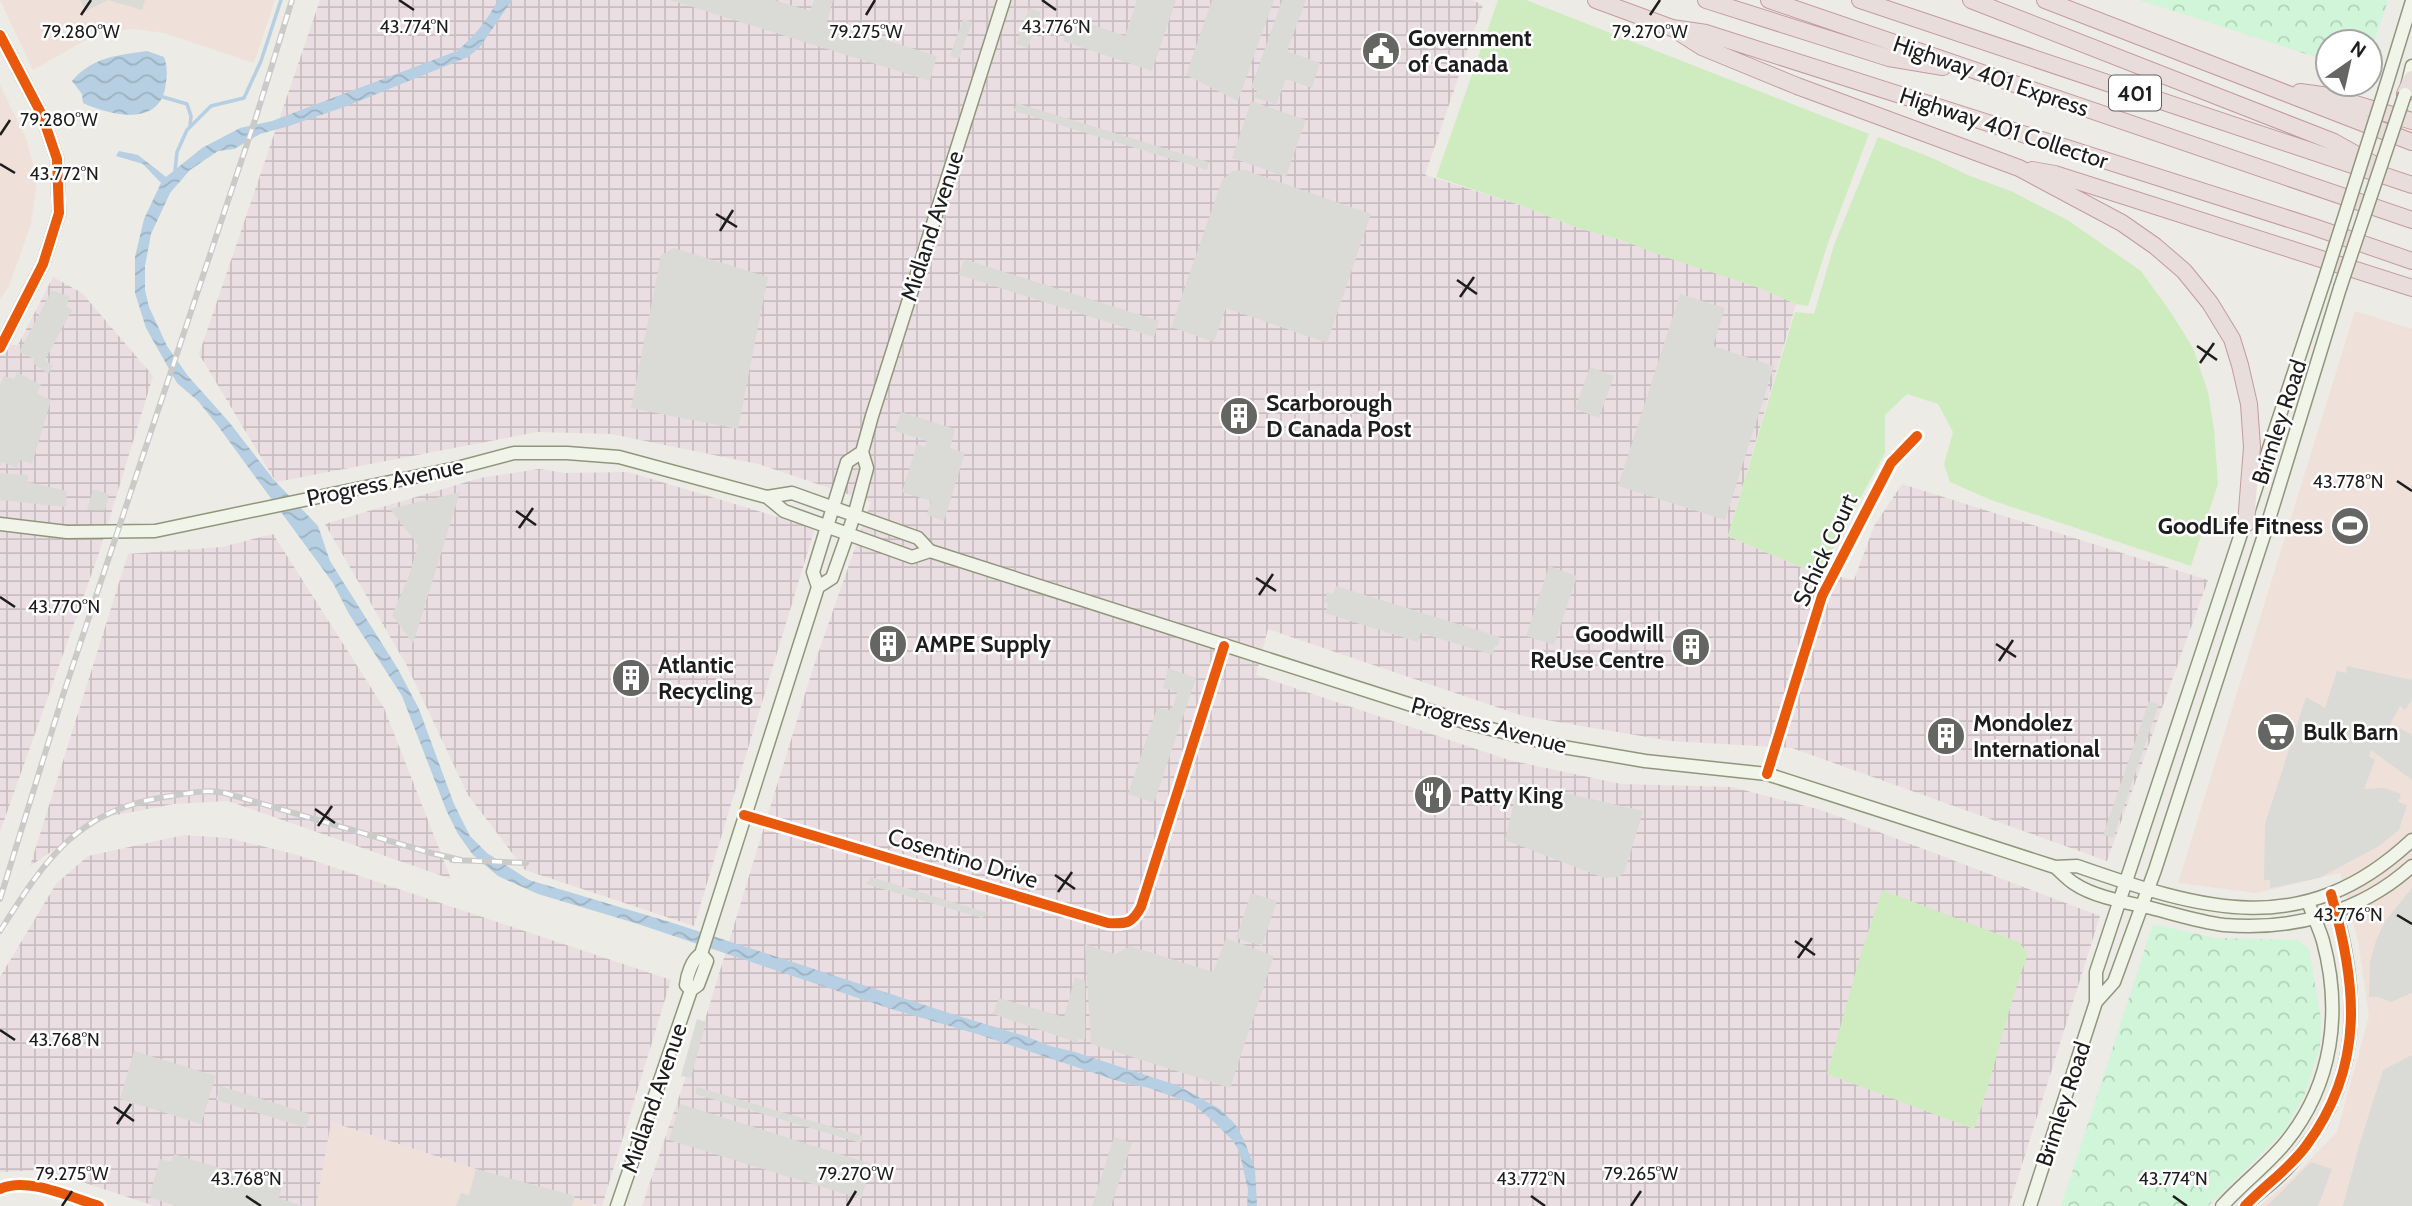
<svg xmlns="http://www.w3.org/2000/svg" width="2412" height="1206" font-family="Cabin,sans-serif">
<defs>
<pattern id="industrial-grid" width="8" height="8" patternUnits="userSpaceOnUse" patternTransform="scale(1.75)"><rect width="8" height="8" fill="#eadee2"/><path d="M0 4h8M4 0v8" fill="none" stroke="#c8bec1"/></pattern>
<pattern id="park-crowns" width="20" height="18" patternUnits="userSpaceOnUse" patternTransform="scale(1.75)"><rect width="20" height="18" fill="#d1f5d8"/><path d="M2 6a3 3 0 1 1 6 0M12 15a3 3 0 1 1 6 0" fill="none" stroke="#b3d2b9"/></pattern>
<pattern id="water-waves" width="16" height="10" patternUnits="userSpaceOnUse" patternTransform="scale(1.75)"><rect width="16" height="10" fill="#b6cfe2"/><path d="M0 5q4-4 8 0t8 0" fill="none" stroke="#9cb1c1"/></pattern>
</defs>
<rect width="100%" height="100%" fill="#ecebe5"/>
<path fill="#efe1d9" d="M0 0H275L254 63 164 33 133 29 98 33 33 70Z
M0 85 26 138 37 179 31 224 9 286 0 300Z
M2355 311 2412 329V1206H2260L2292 1178 2337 1132 2369 1016 2358 941 2340 873 2256 893 2178 883Z
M330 1122 476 1169 602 1206H316Z"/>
<path fill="url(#industrial-grid)" d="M320 0H1472L1483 5 1425 175 1520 205 1578 228 1621 240 1757 287 1796 304 1728 536 1805 569 1854 580 1874 526 1902 484 2208 580 2107 861 1792 748 1671 741 1523 716 1268 629 1256 675 1509 760 1621 784 1732 787 1821 810 2100 916 2009 1206H642L703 1026 814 665 871 502 758 464 611 434 537 432 276 482 199 354Z
M53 277 82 293 153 376 99 553 0 832V345H18Z
M539 469 565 473 628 472 815 528 694 926 525 870 468 795 407 666 325 524 480 478Z
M273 534 384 708 451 879 228 801 173 804 101 818 30 866 128 554 222 547Z
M184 835 228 838 294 854 671 980 602 1206 476 1169 331 1122 316 1206H155L46 1170 0 1172V977L56 884 88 856Z"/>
<path fill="#cfecc1" d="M1498 0H1526L1869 134 1828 243 1808 306 1796 304 1757 287 1668 258 1621 240 1578 228 1520 205 1436 177Z
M1878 137 1930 157 1970 176 2011 191 2069 221 2141 271 2172 314 2193 348 2208 392 2214 429 2218 484 2191 566 1991 500 1950 482 1944 464 1953 432 1938 404 1907 394 1885 415V453L1820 572 1805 569 1728 536 1795 312 1814 314 1834 245Z
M1882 890 2019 942 2028 954C2006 1011 1995 1071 1974 1129L1827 1074 1861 953Z"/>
<path fill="url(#park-crowns)" d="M2139 0H2388L2370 54V42H2328V61Z
M2153 924 2215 938 2298 940 2309 949 2321 1018 2320 1047 2304 1096 2285 1130 2208 1206H2061Z"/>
<path fill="#dadad7" d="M80 0H145L142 10 108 0 86 11Z
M670 0H774L810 11 814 0H833L827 22 937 56 930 81Z
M1137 0H1176L1152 71 1063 41 1071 17 1125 36Z
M1212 0H1274L1238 101 1186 75Z
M1282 0H1306L1287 51 1320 63 1312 88 1286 79 1276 105 1254 97 1257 90 1251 88Z
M1029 8 1041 12 1028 48 1016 44Z
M963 19 972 22 959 59 950 56Z
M1251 101 1306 120 1286 177 1232 158Z
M1017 103 1209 162 1207 170 1014 111Z
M1245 170 1371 214 1327 343 1226 308 1214 342 1171 327 1222 180 1232 171Z
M674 248 768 277 738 429 631 408 661 255Z
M964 259 1159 321 1154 337 959 275Z
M52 290 70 297 66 306 72 310 45 360 53 366 48 374 33 363 34 359 19 352Z
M1680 294 1725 308 1713 346 1774 366 1725 520 1618 486Z
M1590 367 1614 376 1599 418 1575 409Z
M17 372 41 385 37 393 51 400 32 464 20 460 17 468 2 462 0 467V385L4 376 14 379Z
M901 412 955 429 950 448 965 453 944 521 927 515 931 501 902 492 917 444 925 447 927 441 895 431Z
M0 473 28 475V482L67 491 66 507 0 500Z
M93 489 109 494 105 510H87Z
M460 492 413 644 392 615 409 576 418 545 390 509Z
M1549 566 1577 576 1554 645 1526 636Z
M1336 586 1500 637 1498 646H1495L1493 655 1421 633 1418 642 1325 613 1328 604 1324 602 1327 592 1333 594Z
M2347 666 2412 680V700L2405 710 2400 706 2385 733 2395 740 2400 728 2412 735V780L2371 750 2369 756 2375 760 2364 789 2384 788 2401 794 2398 802 2407 805 2399 830 2379 846 2319 878 2270 888V880H2264L2265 824 2306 697 2325 708 2337 671 2346 673Z
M1168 668 1196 678 1154 803 1128 794 1157 708 1170 710 1174 704 1177 692 1163 688Z
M2149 701 2159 704 2113 838 2103 835Z
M1519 782 1643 811 1625 871 1619 877 1604 878 1505 840Z
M871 877 988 913 982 918 866 884Z
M2412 888V993L2391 1002 2378 997H2369L2370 962 2376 941 2385 921Z
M1251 893 1277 901 1262 946 1236 938Z
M1226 938 1274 956 1230 1088 1091 1044 1085 944 1115 954 1130 946 1213 972Z
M1075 977 1085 981V1039H1078V1043L993 1014 999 998 1064 1017Z
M697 1019 706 1022 691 1078 681 1076Z
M134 1051 216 1076 201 1124 120 1099Z
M2412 1055V1206H2343L2359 1146 2383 1070Z
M220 1086 310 1114 306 1128 216 1100Z
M697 1087 863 1136 861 1143 695 1094Z
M680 1104 872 1164 861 1199 669 1140Z
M1114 1137 1132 1143 1111 1206H1092Z
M174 1154 282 1187 279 1198 303 1206H176L149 1197 160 1159 171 1162Z
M2311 1162 2332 1169 2318 1206H2267Z
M476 1169 575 1196 572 1206H456L461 1193 469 1195Z"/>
<path fill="url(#water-waves)" d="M498 0H512L480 47 468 57 347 106 289 126 260 134 234 149 218 151 190 170 170 193 151 234 145 266V290L149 307 167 346 188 376 229 422 274 480 318 526 330 561 398 669 419 709 454 804 470 836 487 853 529 880 673 923 952 1014 1025 1036 1050 1046 1075 1052 1179 1086 1220 1109 1235 1124 1244 1140 1255 1169 1257 1206H1247L1248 1189 1239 1151 1233 1141 1215 1123 1193 1104 1149 1088 1118 1081 977 1034 888 1008 635 923 538 894 498 876 473 855 458 834 447 812 402 696 349 614 333 583 218 426 198 401 177 383 146 328 135 293V257L144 219 161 183 143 164 116 156 119 151 138 155 166 177 202 148 240 128 272 121 457 51C474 37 488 19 498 0Z
M147 51 164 57C168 68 167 77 165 89 157 127 109 115 83 103L82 94 72 81C92 57 119 55 147 51Z"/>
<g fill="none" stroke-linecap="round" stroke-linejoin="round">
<path stroke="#b6cfe2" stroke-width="3.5" d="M163 97 187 104 191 116 190 126
M175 171 177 152 187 130 211 106 244 98 261 61 281 0"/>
<defs>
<path id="street" d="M1767 774 1822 596 1891 463 1917 436
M744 815 1108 923C1126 924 1132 924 1141 907L1224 646
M0 1189C27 1176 72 1198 99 1206"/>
<path id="secondary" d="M0 35 42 115 57 159 59 213 43 264 0 348
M2407 87 2412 66
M2385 89 2412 1
M767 497 784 511 912 557 930 551
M0 524 67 532 155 531 457 468 514 453H567L619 457 767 497 792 493 918 538 930 551 1471 724 1563 747 1645 761 1767 774 2055 867 2077 866C2203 910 2303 942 2412 840
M818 587 832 578 854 516 867 468 862 452 872 416 1004 0
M2055 867C2061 872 2068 880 2075 884 2094 897 2129 903 2151 908 2175 914 2199 922 2224 925 2293 931 2361 912 2412 866
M691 990 686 985C687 975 692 959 701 954L818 587 813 572 847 462 862 452
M2096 1002 2114 982 2155 870 2266 529 2340 288
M617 1206 691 990 698 985 707 961 701 954
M2030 1206 2096 1002V972C2172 741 2249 512 2324 281
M2222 1206C2242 1184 2267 1165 2286 1142 2333 1084 2342 1011 2323 941 2319 927 2312 914 2308 901
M2245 1206C2259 1192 2276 1181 2289 1166 2361 1088 2362 1002 2334 904"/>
<path id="highway" d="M1596 0 1672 28 1706 33 2314 227 2412 261
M1706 0 1889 58 1943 67
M1769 0 2412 220
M1860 0 2412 185
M1971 0 2334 142 2375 165
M2045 0 2412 142
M1677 31 1702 47 1797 86 2019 168 2122 223 2155 246 2184 271 2210 303 2232 339 2240 365 2249 404 2252 447 2246 524
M2300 92 2329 96 2412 121
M2405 94 2412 79
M2032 170 2055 174 2412 288"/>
</defs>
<use href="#street" stroke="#c4c4c1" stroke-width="11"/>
<use href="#secondary" stroke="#90967c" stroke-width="15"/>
<use href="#highway" stroke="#c39b9e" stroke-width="18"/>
<use href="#street" stroke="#fcfcfb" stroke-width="9"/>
<use href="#secondary" stroke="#f1f4e9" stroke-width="12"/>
<use href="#highway" stroke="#e9dddc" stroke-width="16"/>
<defs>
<path id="rail" d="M452 860 526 863
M0 899 64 692 256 117 292 0
M0 931C47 857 78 809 171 796 189 793 207 789 225 793L431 853 461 860"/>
</defs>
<use href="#rail" stroke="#cacac9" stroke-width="6"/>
<use href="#rail" stroke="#fff" stroke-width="3.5" stroke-dasharray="10" stroke-linecap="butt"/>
<defs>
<path id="secondary-bridge" d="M2324 281 2385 89
M2340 288 2405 94"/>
</defs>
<use href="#secondary-bridge" stroke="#90967c" stroke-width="15" stroke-linecap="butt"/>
<use href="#secondary-bridge" stroke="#f1f4e9" stroke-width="12"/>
<defs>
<path id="cycleway" d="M0 35 42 115 57 159 59 213 43 264 0 348
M1767 774 1822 596 1891 463 1917 436
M744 815 1108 923C1126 924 1132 924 1141 907L1224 646
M0 1189C27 1176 72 1198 99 1206
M2245 1206C2265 1185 2289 1169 2306 1146 2366 1065 2357 984 2331 894"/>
</defs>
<use href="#cycleway" stroke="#fff" stroke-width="15"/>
<use href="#cycleway" stroke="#e8590c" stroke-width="10"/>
</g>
<path fill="none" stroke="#1d1d1d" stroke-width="2.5" d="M399 0 414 10M1042 0 1056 10M81 15 91 0M866 15 875 0M1650 15 1660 0M0 135 10 120M0 164 15 173M716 214 737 227M720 231 733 210M1457 280 1477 294M1460 297 1474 277M2197 346 2217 360M2200 363 2214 343M2397 481 2412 491M516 511 536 525M519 528 533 508M1256 578 1276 591M1259 595 1273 574M0 597 15 607M1996 644 2016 657M1999 661 2013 640M315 809 335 823M318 826 332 806M1055 875 1075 889M1058 892 1072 872M2397 915 2412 924M1795 941 1815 955M1798 958 1812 938M0 1030 15 1040M114 1107 134 1121M117 1124 131 1104M246 1196 261 1206M1531 1196 1545 1206M2173 1196 2187 1206M62 1206 72 1191M847 1206 856 1191M1631 1206 1641 1191"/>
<defs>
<symbol id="civic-disc" viewBox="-11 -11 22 22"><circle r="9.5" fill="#656563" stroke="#fff"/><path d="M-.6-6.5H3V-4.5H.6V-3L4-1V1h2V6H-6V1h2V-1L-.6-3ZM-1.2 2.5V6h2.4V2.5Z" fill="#fff"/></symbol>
<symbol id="building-disc" viewBox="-11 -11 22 22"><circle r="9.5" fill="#656563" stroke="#fff"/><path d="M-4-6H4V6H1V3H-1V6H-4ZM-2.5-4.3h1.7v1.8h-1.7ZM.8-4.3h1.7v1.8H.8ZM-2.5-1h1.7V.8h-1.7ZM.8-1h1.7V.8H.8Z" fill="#fff"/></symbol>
<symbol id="stadium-disc" viewBox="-11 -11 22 22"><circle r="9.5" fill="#656563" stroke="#fff"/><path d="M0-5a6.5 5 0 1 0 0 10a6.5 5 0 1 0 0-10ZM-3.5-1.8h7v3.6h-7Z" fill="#fff"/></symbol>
<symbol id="supermarket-disc" viewBox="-11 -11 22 22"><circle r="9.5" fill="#656563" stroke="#fff"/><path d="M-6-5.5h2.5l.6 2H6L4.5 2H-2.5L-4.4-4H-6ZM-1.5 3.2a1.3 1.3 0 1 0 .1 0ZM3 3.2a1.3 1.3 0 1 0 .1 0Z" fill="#fff"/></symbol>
<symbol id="restaurant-disc" viewBox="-11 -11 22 22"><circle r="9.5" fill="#656563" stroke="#fff"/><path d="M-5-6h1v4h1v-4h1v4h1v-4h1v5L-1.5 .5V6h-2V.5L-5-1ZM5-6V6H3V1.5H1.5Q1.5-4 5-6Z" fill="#fff"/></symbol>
</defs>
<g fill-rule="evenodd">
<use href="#civic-disc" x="1359" y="29" width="44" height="44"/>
<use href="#building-disc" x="1217" y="394" width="44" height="44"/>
<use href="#stadium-disc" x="2328" y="504" width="44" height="44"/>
<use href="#building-disc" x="866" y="622" width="44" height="44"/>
<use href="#building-disc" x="1669" y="625" width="44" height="44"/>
<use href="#building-disc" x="609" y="656" width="44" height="44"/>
<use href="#supermarket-disc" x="2254" y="710" width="44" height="44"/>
<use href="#building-disc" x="1924" y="714" width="44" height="44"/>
<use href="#restaurant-disc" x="1411" y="773" width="44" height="44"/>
</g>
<g text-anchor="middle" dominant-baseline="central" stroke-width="5" stroke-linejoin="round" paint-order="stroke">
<rect fill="#fff" stroke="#616161" stroke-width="2" x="2109" y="75.5" width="52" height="35" rx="5"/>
<g font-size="21" font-weight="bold" fill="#1d1d1d">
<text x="2135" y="93">401</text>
</g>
<g font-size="23" font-weight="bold" fill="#1d1d1d" stroke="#fff" text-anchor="start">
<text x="1408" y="38">Government<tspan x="1408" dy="26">of Canada</tspan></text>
<text x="1266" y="403">Scarborough<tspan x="1266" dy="26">D Canada Post</tspan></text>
<text x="2323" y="526" text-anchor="end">GoodLife Fitness</text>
<text x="1664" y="634" text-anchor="end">Goodwill<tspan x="1664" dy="26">ReUse Centre</tspan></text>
<text x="915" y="644">AMPE Supply</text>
<text x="658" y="665">Atlantic<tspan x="658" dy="26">Recycling</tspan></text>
<text x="1973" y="723">Mondolez<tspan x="1973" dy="26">International</tspan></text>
<text x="2303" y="732">Bulk Barn</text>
<text x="1460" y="795">Patty King</text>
</g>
<g font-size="23" fill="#1d1d1d" stroke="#fff">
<text transform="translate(1991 76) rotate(19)">Highway 401 Express</text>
<text transform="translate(2004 128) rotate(18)">Highway 401 Collector</text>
<text transform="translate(932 226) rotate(-72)">Midland Avenue</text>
<text transform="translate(2279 422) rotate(-72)">Brimley Road</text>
<text transform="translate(385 482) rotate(-12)">Progress Avenue</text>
<text transform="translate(1825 550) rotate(-65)">Schick Court</text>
<text transform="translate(1489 725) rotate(15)">Progress Avenue</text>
<text transform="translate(963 858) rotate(17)">Cosentino Drive</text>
<text transform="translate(654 1098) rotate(-71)">Midland Avenue</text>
<text transform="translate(2063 1104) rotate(-72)">Brimley Road</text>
</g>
</g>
<g font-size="18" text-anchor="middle" fill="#1d1d1d" stroke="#fff" stroke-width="5" stroke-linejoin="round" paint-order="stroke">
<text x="414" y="33">43.774°N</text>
<text x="1056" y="33">43.776°N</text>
<text x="81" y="38">79.280°W</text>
<text x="866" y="38">79.275°W</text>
<text x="1650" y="38">79.270°W</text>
<text x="59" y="126">79.280°W</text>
<text x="64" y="180">43.772°N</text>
<text x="2348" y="488">43.778°N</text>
<text x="64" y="613">43.770°N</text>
<text x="2348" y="921">43.776°N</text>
<text x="64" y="1046">43.768°N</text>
<text x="72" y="1180">79.275°W</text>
<text x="856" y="1180">79.270°W</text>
<text x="1641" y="1180">79.265°W</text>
<text x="246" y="1185">43.768°N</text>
<text x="1531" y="1185">43.772°N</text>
<text x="2173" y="1185">43.774°N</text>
</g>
<g transform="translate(2349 63) rotate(34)"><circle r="33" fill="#ffffff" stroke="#a5a5a5" stroke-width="2"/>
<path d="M0-5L12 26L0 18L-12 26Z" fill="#656563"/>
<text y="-10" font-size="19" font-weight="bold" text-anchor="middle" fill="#1d1d1d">N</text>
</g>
</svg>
